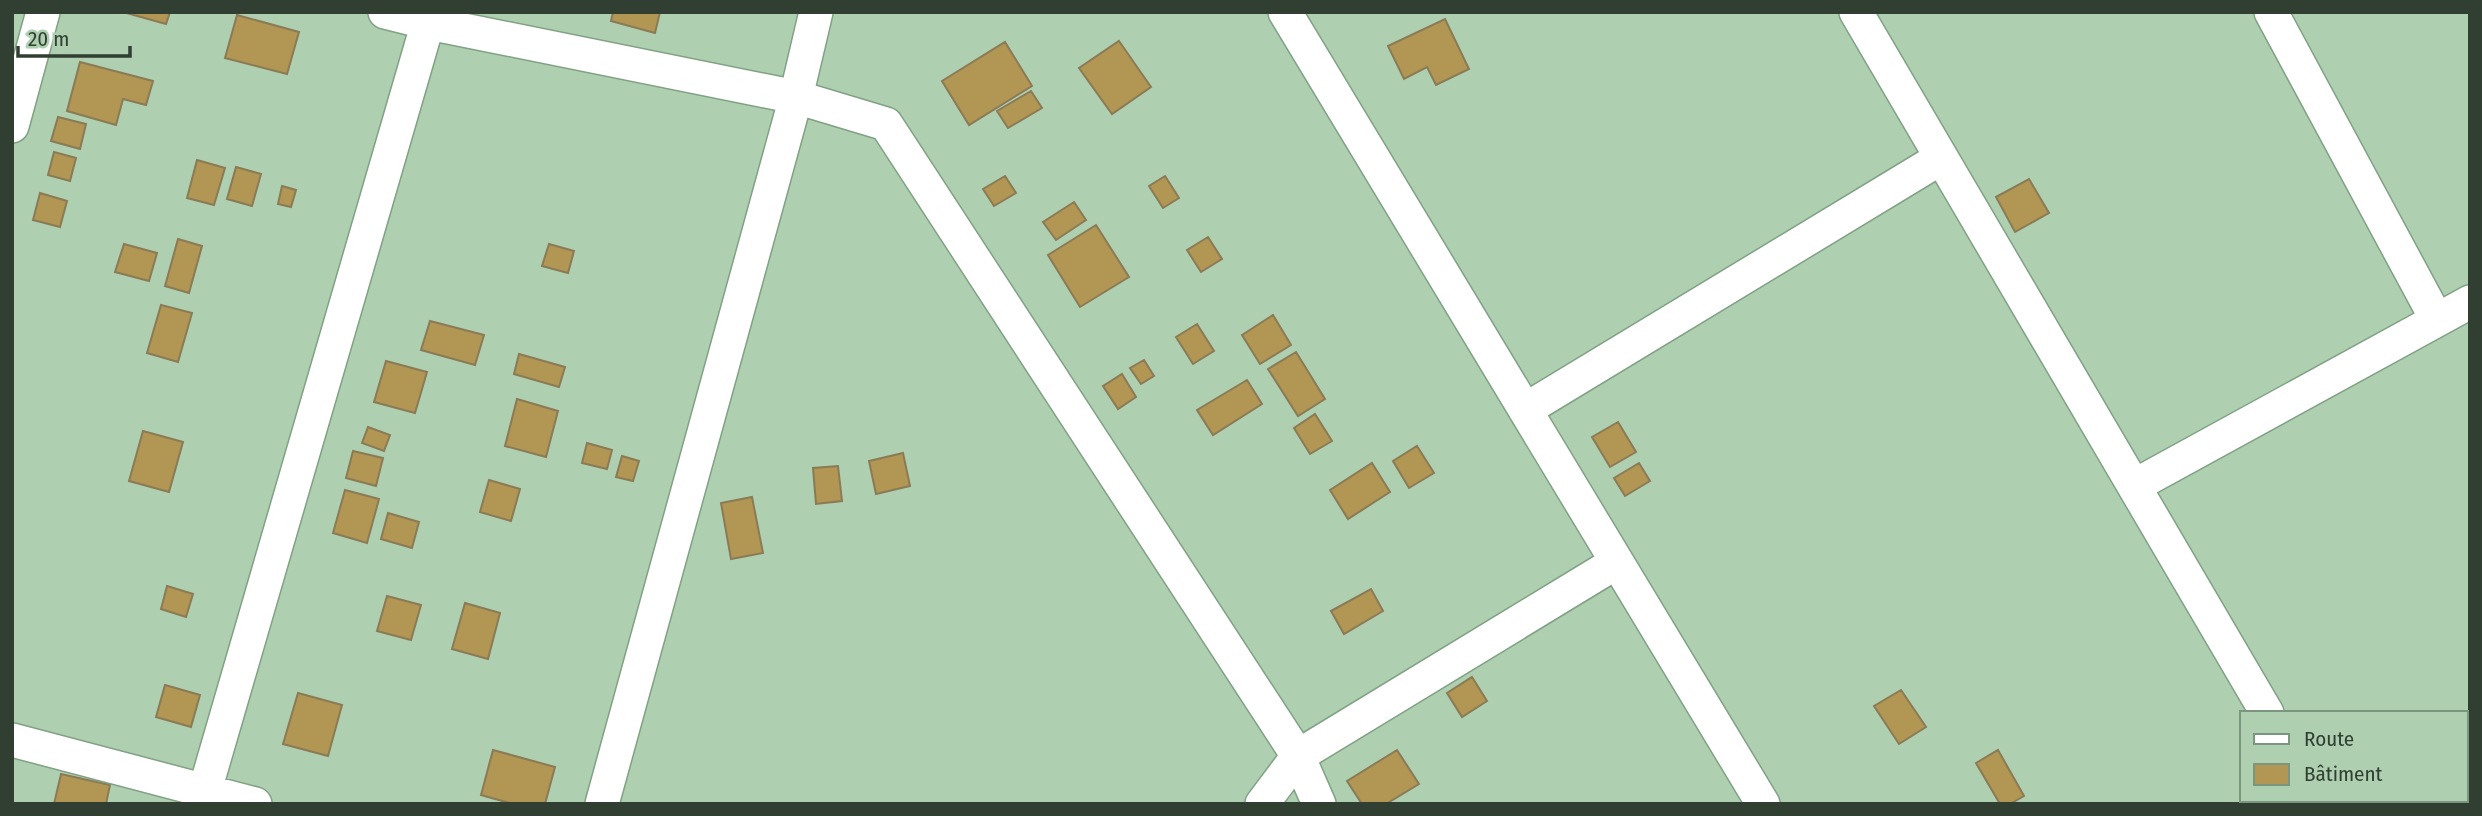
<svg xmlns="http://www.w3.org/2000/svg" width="2482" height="816" font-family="'Fira Sans Condensed',sans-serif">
<rect width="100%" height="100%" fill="#aecfb0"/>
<path fill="#b29653" stroke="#8a7b56" stroke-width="2" d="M123 12H170L166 24Z
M613 12H660L655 33 611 21Z
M237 15 299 32 287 74 225 58Z
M1445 19 1469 69 1436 85 1427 67 1404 79 1388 46Z
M1119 41 1151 87 1112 114 1079 68Z
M1005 42 1032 86 969 125 942 81Z
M80 62 153 81 146 105 123 99 116 125 67 111Z
M1031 91 1042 108 1008 128 997 111Z
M58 117 86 124 80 149 51 141Z
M54 152 76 158 70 181 48 175Z
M197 160 225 168 214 205 187 198Z
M236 167 261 174 252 206 227 199Z
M1005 176 1016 193 994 206 983 189Z
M1165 176 1179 198 1163 208 1149 186Z
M2029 179 2049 213 2015 232 1996 197Z
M282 186 296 190 291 207 278 204Z
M40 193 67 201 60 227 33 220Z
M1074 202 1086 220 1056 240 1043 222Z
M1096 225 1129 277 1080 307 1048 255Z
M1208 237 1222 259 1201 272 1187 250Z
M178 239 202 246 189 293 165 286Z
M124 244 157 253 149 281 115 272Z
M549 244 574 251 568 273 542 266Z
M161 305 192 313 178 362 147 353Z
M1273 315 1291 345 1260 364 1242 335Z
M430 321 484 335 475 365 421 350Z
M1197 324 1214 351 1193 364 1176 337Z
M1296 352 1325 399 1298 416 1268 369Z
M519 354 565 367 559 387 514 374Z
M1144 360 1154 376 1141 384 1130 368Z
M386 361 427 372 415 413 374 402Z
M1122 374 1136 397 1118 409 1103 386Z
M1247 380 1262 404 1213 435 1197 410Z
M517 399 558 411 546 457 505 446Z
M1315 414 1332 441 1310 454 1294 428Z
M1618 422 1636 452 1610 467 1592 437Z
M368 427 390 435 384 451 362 443Z
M143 431 183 442 169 492 129 481Z
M587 443 612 450 607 469 582 463Z
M1417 446 1434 473 1409 488 1393 461Z
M353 451 383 458 376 486 346 478Z
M903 453 910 486 876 494 869 461Z
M622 456 639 461 633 481 616 477Z
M1372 463 1390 492 1348 519 1330 490Z
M1639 463 1650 481 1625 496 1614 478Z
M838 466 842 501 816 504 813 468Z
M489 480 520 489 511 521 480 512Z
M345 490 379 499 367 543 333 533Z
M752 497 763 553 731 559 721 503Z
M388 513 419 522 412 548 381 539Z
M167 586 193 594 186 617 161 609Z
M1371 589 1383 611 1344 634 1331 611Z
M387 596 421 605 411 640 377 631Z
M465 603 500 613 488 659 452 649Z
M1472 677 1487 701 1462 717 1447 693Z
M165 685 200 695 191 727 156 717Z
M1901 690 1926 727 1899 744 1874 706Z
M298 693 342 705 328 756 283 744Z
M493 750 555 767 545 804H513L481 795Z
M1397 750 1419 784 1386 804H1362L1347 781Z
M1998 750 2024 796 2010 804H2000L1976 763Z
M61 774 110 785 106 804H54Z"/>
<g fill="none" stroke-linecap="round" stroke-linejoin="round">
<defs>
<path id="street" d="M385 12 429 23 796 97 886 124 1298 756 1319 804
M1285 12 1763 804
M1856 12 2267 713
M2271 12 2437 320
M12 126 43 12
M1525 410 1941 158
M2134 486 2470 302
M12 740 255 804
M2319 800 2321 804
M201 804 431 12
M602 804 796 97 816 12
M1262 804 1298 756 1617 562"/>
</defs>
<use href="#street" stroke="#81a184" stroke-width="36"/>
<use href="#street" stroke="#fff" stroke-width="33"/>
</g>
<rect width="2482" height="816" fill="none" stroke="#313f32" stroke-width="28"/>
<rect x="2240" y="711" width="228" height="91" fill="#aecfb0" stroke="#7c957e" stroke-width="2"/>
<rect x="2254" y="734" width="35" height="10" fill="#ffffff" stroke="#7c957e" stroke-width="2"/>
<text x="2304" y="746" font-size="21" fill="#313f32">Route</text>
<rect x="2254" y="764" width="35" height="21" fill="#b29653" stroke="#7c957e" stroke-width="2"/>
<text x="2304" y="781" font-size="21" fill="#313f32">Bâtiment</text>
<path d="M18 46v10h112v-10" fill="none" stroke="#313f32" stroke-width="3.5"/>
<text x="28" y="46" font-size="21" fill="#313f32" stroke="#aecfb0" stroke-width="5" paint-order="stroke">20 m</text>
</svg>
